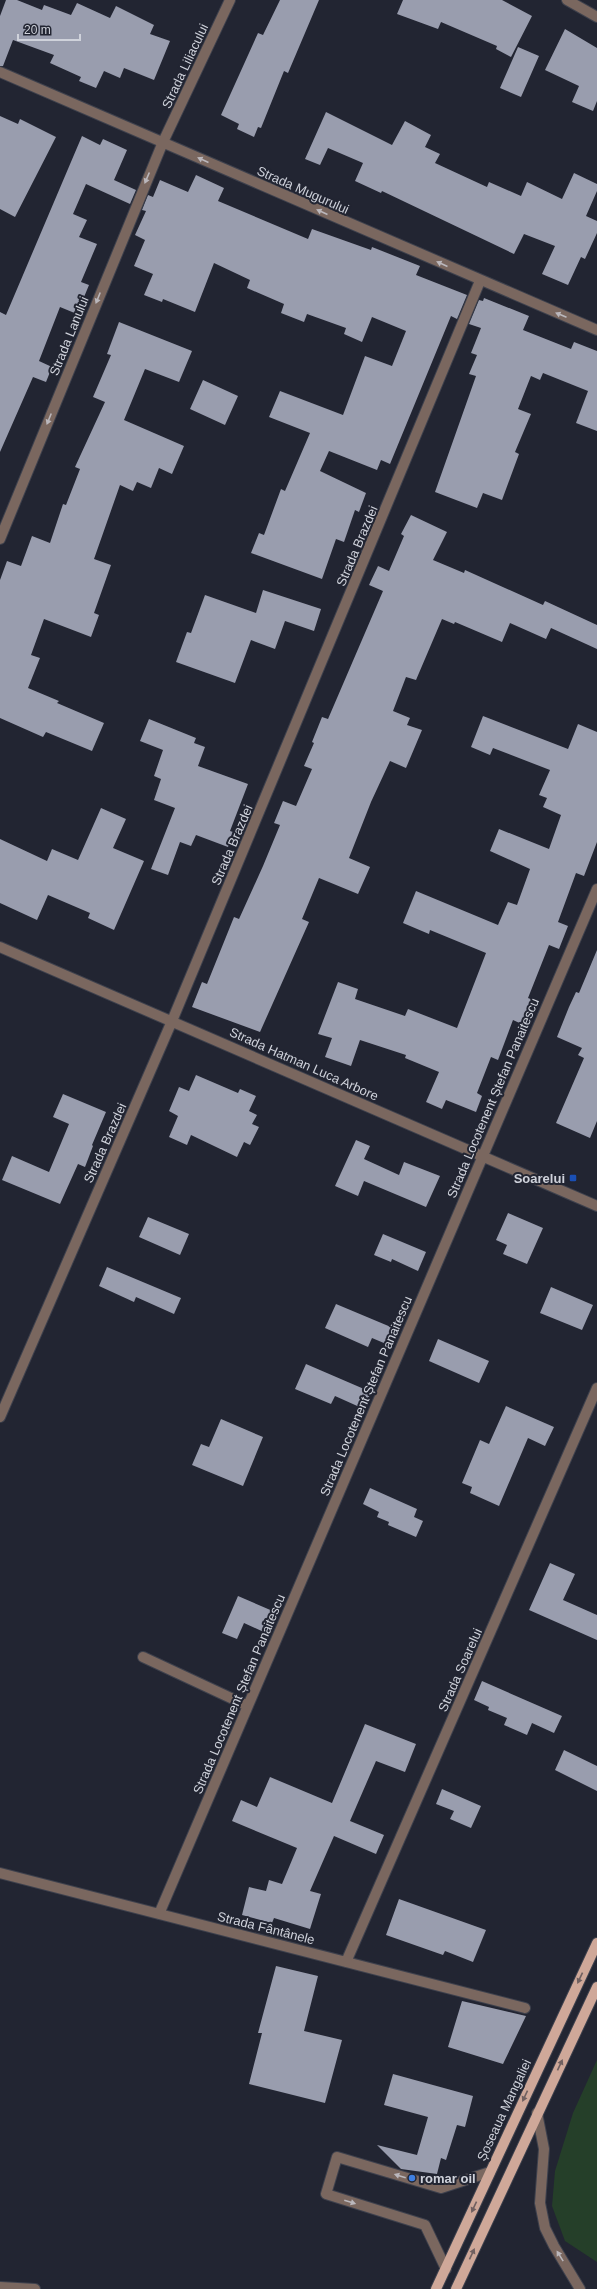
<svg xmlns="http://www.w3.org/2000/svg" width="597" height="2289" font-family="Helvetica,sans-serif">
<rect width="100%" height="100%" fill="#222532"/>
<path fill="#253f29" d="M597 2060V2262L565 2241 552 2206 555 2171 573 2113Z"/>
<path fill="#999dae" d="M6 0H17L42 10 44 5 71 15 77 3 110 18 116 6 154 25 150 34 170 41 154 80 124 68 120 78 104 71 96 88 79 81 81 77 50 63 54 55 13 40 3 66H0V16Z
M280 0H319L288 73 284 71 261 128 258 127 254 137 237 129 239 124 221 115 258 33 263 35Z
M403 0H502L532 16 511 57 496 49 497 46 441 22 438 29 397 14Z
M565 29 597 48V101L593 111 572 102 579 86 545 70Z
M518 47 539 56 521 97 500 88Z
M326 112 392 145 405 121 431 135 425 147 440 154 435 163 487 187 489 182 521 196 527 182 562 199 574 173 597 184V191L586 216 597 221V233L585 259 581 257 568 285 542 274 555 246 524 234 514 254 382 191 381 193 355 181 363 163 328 148 320 165 305 159Z
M0 116 18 124 20 119 56 137 15 217 0 209Z
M82 136 100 145 103 139 127 150 114 180 136 190 130 204 86 184 73 214 87 220 79 237 97 244 81 282 89 285 77 314 60 307 39 361 52 367 46 382 33 377 0 452V312L6 315Z
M196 175 224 188 218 201 308 239 312 229 371 250 372 247 420 266 416 275 467 295 457 319 451 316 390 464 381 460 377 470 329 451 320 471 366 493 359 512 355 510 344 542 336 539 322 579 251 553 259 533 264 535 281 489 285 491 310 433 269 417 280 391 343 415 365 356 392 366 406 331 372 317 362 342 344 334 346 328 307 314 304 322 281 313 284 304 247 288 250 280 214 263 195 312 163 299 162 302 144 295 153 274 134 266 145 240 135 235 146 211 142 210 148 195 153 197 160 180 188 192Z
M484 298 529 316 523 330 571 349 574 342 597 351V431L576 423 588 391 543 373 540 380 531 376 518 409 531 414 515 452 519 454 502 500 483 493 477 508 435 492 476 376 469 374 477 355 471 353 481 328 469 324 479 300 483 301Z
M119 322 192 351 179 382 145 369 124 420 184 446 172 474 159 468 151 488 137 482 133 491 120 485 94 559 111 565 94 613 99 615 91 637 44 619 31 655 40 658 28 688 59 701 57 703 104 723 92 751 46 732 43 737 0 718V580L7 561 21 566 32 536 50 543 63 504 66 505 80 469 75 467 105 402 93 397 111 355 107 354Z
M203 380 238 396 225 425 190 409Z
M411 515 447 532 433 560 464 573 465 570 543 605 545 601 597 625V649L551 628 546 639 510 623 502 642 455 622 454 624 442 619 416 680 406 677 393 711 410 718 407 725 422 730 406 768 390 761 371 802 349 858 370 867 358 894 319 878 302 919 309 922 260 1032 192 1007 202 982 207 984 234 917 239 919 263 866 280 825 274 823 283 801 296 806 312 769 304 766 314 743 312 742 322 717 328 719 383 591 369 585 378 566 389 571 404 536 401 534Z
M263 590 321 609 314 631 285 621 275 649 251 640 235 683 176 662 187 632 191 633 205 595 256 613Z
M483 716 568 749 578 724 597 732V842L584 876 576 873 558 922 568 926 559 949 549 945 528 998 538 1002 528 1027 513 1020 498 1060 491 1057 477 1093 482 1096 476 1112 446 1100 442 1109 426 1102 439 1072 405 1058 406 1055 360 1040 351 1066 325 1057 332 1038 318 1034 338 982 358 989 355 999 405 1016 408 1009 457 1028 486 953 430 930 429 934 403 923 416 891 498 925 508 902 517 905 530 869 490 851 499 829 549 849 561 815 543 807 547 798 539 795 550 770 493 748 490 755 471 747Z
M149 719 196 738 194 743 205 747 198 766 248 784 230 831 233 832 228 847 196 835 191 846 180 842 168 875 151 869 175 808 154 800 161 779 154 776 163 750 140 741Z
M101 808 126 819 113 848 144 861 114 930 88 918 90 913 48 895 37 920 0 903V839L47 861 52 849 78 860Z
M597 950V1121L590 1138 556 1123 584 1058 578 1055 582 1048 557 1037 569 1007 576 992 579 993Z
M196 1075 238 1093 240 1089 256 1096 249 1111 257 1115 252 1124 259 1127 250 1145 244 1142 237 1157 191 1135 187 1145 169 1137 178 1116 169 1111 179 1087 189 1091Z
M63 1094 106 1112 92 1145 93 1146 85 1167 78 1164 60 1204 2 1180 12 1156 49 1172 69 1124 53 1117Z
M356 1140 370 1146 364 1159 399 1175 404 1162 440 1176 426 1207 364 1181 358 1196 335 1186Z
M508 1213 543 1228 527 1264 503 1254 507 1245 496 1240Z
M148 1217 189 1234 180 1255 139 1237Z
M383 1234 426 1252 418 1271 392 1259 391 1262 374 1255Z
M107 1267 181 1298 174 1314 136 1297 134 1302 99 1286Z
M551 1287 593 1305 582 1330 540 1313Z
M336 1304 398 1330 391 1346 372 1338 368 1347 325 1328Z
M438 1339 489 1361 479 1383 429 1361Z
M306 1364 371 1392 364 1409 335 1396 331 1404 295 1389Z
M506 1406 554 1427 545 1446 528 1438 499 1506 470 1493 472 1487 462 1483 480 1440 489 1444Z
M221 1419 263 1437 243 1486 192 1465 201 1444 209 1447Z
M370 1488 417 1509 414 1517 423 1521 416 1537 388 1525 389 1522 377 1517 379 1512 363 1504Z
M550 1563 575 1574 563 1600 597 1615V1640L529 1610Z
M238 1596 275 1612 266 1633 244 1623 237 1639 222 1633Z
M482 1681 562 1716 554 1733 532 1723 527 1735 504 1725 507 1718 488 1710 489 1707 474 1700Z
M365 1724 416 1744 405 1772 376 1761 350 1821 384 1835 376 1854 334 1836 310 1891 321 1894 310 1929 274 1918 272 1923 242 1915 249 1887 266 1891 269 1880 282 1884 297 1848 232 1821 241 1800 257 1807 270 1777 332 1803Z
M564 1750 597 1766V1791L555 1770Z
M442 1789 481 1806 471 1828 450 1819 454 1811 436 1804Z
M399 1899 486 1930 473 1962 445 1951 443 1955 386 1935Z
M276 1966 318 1976 304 2031 342 2040 325 2103 249 2084 262 2033H258Z
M462 2001 526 2016 503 2064 448 2047Z
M393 2074 473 2096 465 2127 457 2125 446 2160 441 2158 437 2174 401 2169 377 2145 417 2155 428 2117 384 2105Z"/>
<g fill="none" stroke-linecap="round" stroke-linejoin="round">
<defs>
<path id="minor" d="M567 0 597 17
M0 72 597 330
M0 539 163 142 230 0
M0 947 597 1206
M0 1417 172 1021 480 281
M143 1657 248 1706
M0 1873 525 2008
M159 1914 597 889
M346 1962 597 1388
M537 2113 544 2149 540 2203 545 2228 554 2246 580 2289
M446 2269 425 2225 326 2194 337 2157 441 2188 490 2172
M0 2287 35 2289"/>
<path id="major" d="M436 2289 597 1943
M456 2289 597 1987"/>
</defs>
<use href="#minor" stroke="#3e414d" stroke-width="12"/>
<use href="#major" stroke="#3e414d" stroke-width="12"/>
<use href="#minor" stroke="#7a675f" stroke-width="10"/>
<use href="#major" stroke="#cfa899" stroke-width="10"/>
</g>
<defs><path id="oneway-solid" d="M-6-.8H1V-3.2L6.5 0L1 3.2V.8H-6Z"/></defs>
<g fill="#bab7bc">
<use href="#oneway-solid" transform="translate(203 160) rotate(-156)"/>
<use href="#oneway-solid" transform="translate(147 178) rotate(113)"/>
<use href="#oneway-solid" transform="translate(322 212) rotate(-156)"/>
<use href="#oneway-solid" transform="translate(442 264) rotate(-156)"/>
<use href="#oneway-solid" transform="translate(98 298) rotate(112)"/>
<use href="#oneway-solid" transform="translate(561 315) rotate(-157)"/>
<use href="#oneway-solid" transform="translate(49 419) rotate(112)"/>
<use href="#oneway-solid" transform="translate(400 2176) rotate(-163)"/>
<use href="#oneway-solid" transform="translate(350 2202) rotate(17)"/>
<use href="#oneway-solid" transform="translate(560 2256) rotate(-122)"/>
</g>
<g fill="#706060">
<use href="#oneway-solid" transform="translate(580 1978) rotate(115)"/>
<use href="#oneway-solid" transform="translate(560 2065) rotate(-65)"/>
<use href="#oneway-solid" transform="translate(525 2096) rotate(115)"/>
<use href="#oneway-solid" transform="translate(474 2207) rotate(115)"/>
<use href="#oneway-solid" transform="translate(472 2254) rotate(-65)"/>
</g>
<rect fill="#1a4fb4" stroke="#222532" stroke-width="1.5" x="569" y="1174" width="8" height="8" rx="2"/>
<circle fill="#3f7fe0" stroke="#222532" stroke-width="1.5" cx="412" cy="2178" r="4"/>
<g text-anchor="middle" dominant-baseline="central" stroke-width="4" stroke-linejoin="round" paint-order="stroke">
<g font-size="13" fill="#cfd2db" stroke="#222532">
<text transform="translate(185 66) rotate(-65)">Strada Liliacului</text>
<text transform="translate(303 190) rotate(24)">Strada Mugurului</text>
<text transform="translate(69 336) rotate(-68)">Strada Lanului</text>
<text transform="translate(357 546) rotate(-67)">Strada Brazdei</text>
<text transform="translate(232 845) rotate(-67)">Strada Brazdei</text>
<text transform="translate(304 1064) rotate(24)">Strada Hatman Luca Arbore</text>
<text transform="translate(493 1098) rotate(-67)">Strada Locotenent Ștefan Panaitescu</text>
<text transform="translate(105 1143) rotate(-66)">Strada Brazdei</text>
<text transform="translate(366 1396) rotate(-67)">Strada Locotenent Ștefan Panaitescu</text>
<text transform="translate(460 1670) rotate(-66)">Strada Soarelui</text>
<text transform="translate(239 1694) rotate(-67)">Strada Locotenent Ștefan Panaitescu</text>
<text transform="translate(266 1928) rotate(14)">Strada Fântânele</text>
<text transform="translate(504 2110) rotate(-65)">Șoseaua Mangaliei</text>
</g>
<g font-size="13" font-weight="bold" fill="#cfd2db" stroke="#222532" text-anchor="end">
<text x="565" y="1178">Soarelui</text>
<text x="420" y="2178" text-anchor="start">romar oil</text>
</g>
</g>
<path d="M18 34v6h62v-6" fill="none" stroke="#cfd2db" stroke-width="2"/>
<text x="24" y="34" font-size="12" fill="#cfd2db" stroke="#222532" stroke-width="3" paint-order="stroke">20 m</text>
</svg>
